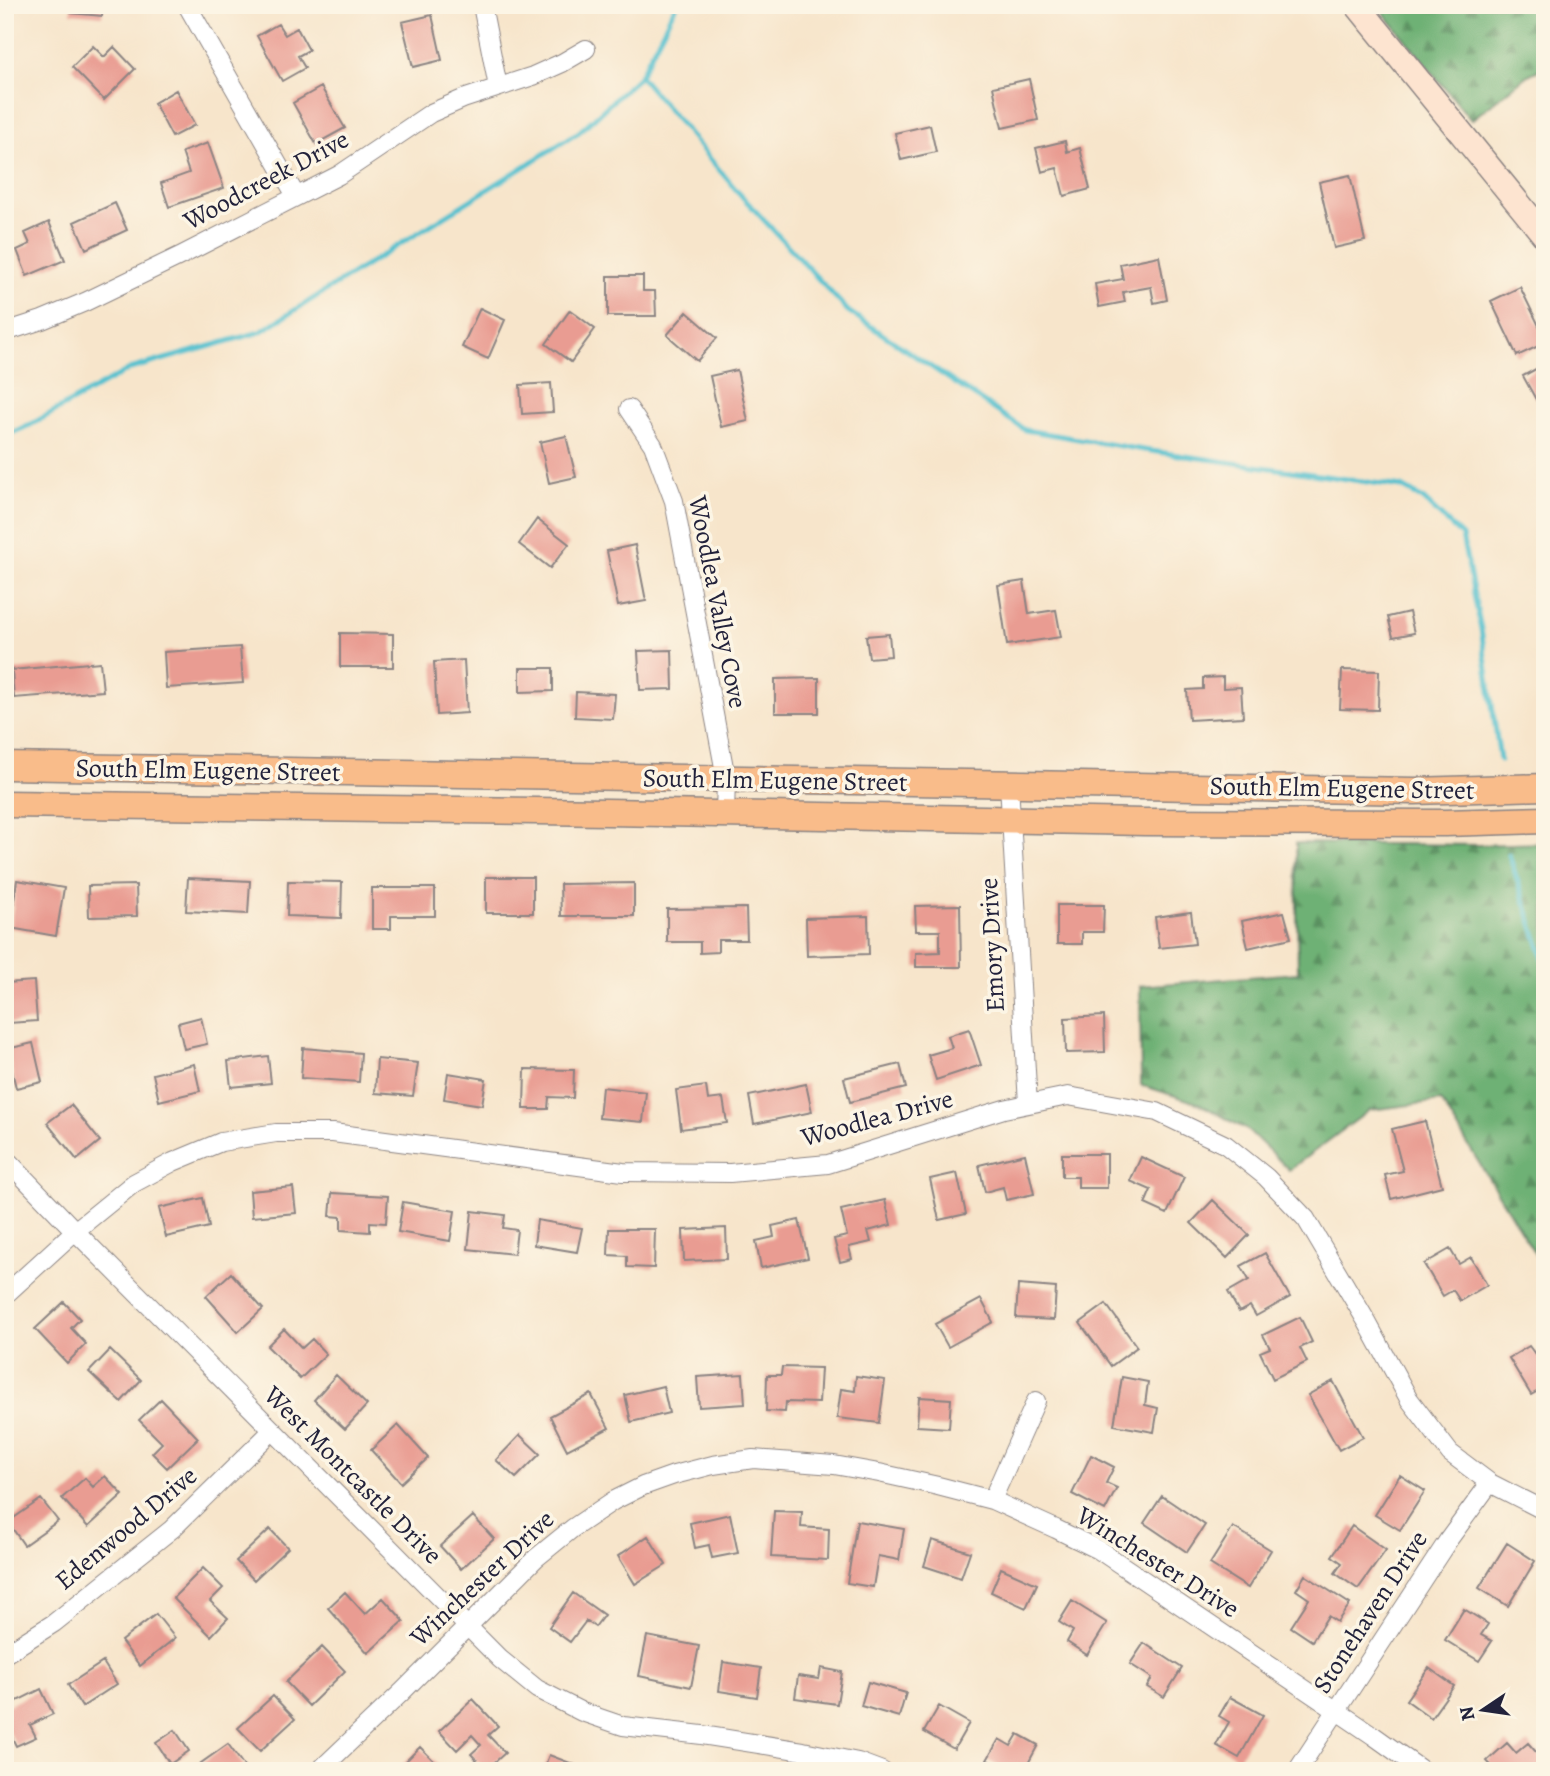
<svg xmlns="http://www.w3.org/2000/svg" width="1550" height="1776" font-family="Alegreya,serif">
<defs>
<pattern id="forest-firs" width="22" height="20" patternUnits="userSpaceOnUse" patternTransform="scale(1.75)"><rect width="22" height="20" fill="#6eb174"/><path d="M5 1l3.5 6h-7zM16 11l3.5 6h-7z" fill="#5a9060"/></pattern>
</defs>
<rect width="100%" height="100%" fill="#fcf5e5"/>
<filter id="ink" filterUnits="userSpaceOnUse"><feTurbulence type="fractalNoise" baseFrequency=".0143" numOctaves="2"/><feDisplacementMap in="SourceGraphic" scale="14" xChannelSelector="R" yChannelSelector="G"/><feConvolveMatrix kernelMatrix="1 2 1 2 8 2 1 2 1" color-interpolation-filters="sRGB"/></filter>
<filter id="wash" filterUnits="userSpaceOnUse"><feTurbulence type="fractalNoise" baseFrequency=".00686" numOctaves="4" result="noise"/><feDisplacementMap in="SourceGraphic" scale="28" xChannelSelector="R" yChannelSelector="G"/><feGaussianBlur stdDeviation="1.57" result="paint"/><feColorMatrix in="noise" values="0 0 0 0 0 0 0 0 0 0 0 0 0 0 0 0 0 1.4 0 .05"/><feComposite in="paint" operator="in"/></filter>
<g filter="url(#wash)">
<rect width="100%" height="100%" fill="#f7e5cb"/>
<path fill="url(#forest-firs)" stroke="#486a58" stroke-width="2" d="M1377 5H1545V67L1528 75 1471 120Z
M1296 843 1479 845 1545 843V1270L1441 1101 1370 1110 1289 1170 1249 1131 1200 1104 1141 1085 1140 986 1298 973Z"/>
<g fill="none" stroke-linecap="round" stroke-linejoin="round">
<path stroke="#56c1cf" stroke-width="5" d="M640 76 738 192 848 311 1025 430 1144 450 1402 487 1423 499 1462 536 1481 629 1500 760
M5 436 30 425 130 369 260 332 579 132 640 76 676 5
M1509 855 1545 963"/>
</g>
<g id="blocks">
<path fill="#e99c92" d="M72 5H103L102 16 71 13Z
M432 15 442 60 413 67 402 22Z
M278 24 285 35 297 28 309 50 298 56 305 68 282 81 257 36Z
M93 46 104 57 114 47 135 69 104 100 72 67Z
M1029 79 1038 120 1002 128 993 87Z
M321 87 345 128 316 144 293 103Z
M176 90 195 125 172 137 154 103Z
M930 125 936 152 901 160 895 133Z
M1065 141 1067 152 1080 148 1090 189 1064 196 1057 168 1042 172 1036 148Z
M208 143 224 188 169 207 161 183 189 173 182 152Z
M1350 175 1365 241 1334 248 1319 182Z
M115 203 127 230 86 249 74 222Z
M49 222 65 260 27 276 17 250 30 244 25 233Z
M1159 256 1167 300 1154 303 1151 287 1123 292 1125 302 1099 307 1095 284 1123 279 1120 264Z
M608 276H643V291H655L656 316H608Z
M1520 287 1545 338V343L1517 356 1491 301Z
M480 308 505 320 488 359 462 347Z
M570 310 595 329 571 362 546 344Z
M687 312 717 338 697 361 667 335Z
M1545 364V416L1523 376Z
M737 370 748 421 721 427 710 376Z
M551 383 553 412 522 414 520 385Z
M566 436 576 477 549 483 540 442Z
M537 519 569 544 550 568 519 544Z
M635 545 646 601 618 606 607 551Z
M1024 581 1029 614 1056 610 1061 637 1007 645 998 585Z
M1409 612 1414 633 1393 637 1388 617Z
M340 633 393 634V667H340Z
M889 634 891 656 869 658 866 636Z
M240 647 243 683 166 688 164 652Z
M672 650 673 689 640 690 638 651Z
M464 660 467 713 437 715 434 662Z
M100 662 103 691 14 698 12 670Z
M520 668H553V691L520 692Z
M1342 670 1379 671 1378 710 1340 709Z
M1223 677V688L1241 687 1243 717 1189 720 1187 690 1203 689V678Z
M819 678V713H775V679Z
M576 692 615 694 613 719 575 717Z
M486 877H533V913H486Z
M188 878 250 881 248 914 186 911Z
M17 880 64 888 56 936 10 928Z
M288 881 342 882 341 918 287 916Z
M634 883V916H561L560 884Z
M136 885 137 916 89 917 88 886Z
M372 888H435V916H391V929H372Z
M960 905 961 967H916V953L940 952V931H916L915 906Z
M1057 905H1104L1103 932H1082V944H1057Z
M746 908 747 940H718V952L700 953V942H667V909Z
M1191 912 1195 944 1159 948 1155 917Z
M1284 912 1291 938 1248 948 1242 921Z
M868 916 869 954 807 956 806 918Z
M34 981 37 1021 9 1023 6 983Z
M1104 1016 1105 1052 1066 1053 1065 1018Z
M201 1017 207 1044 184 1049 178 1023Z
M969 1029 981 1065 936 1080 928 1055 952 1048 948 1036Z
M33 1043 42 1082 16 1088 7 1049Z
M303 1048 361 1053 359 1082 301 1078Z
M268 1056 271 1083 231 1087 228 1061Z
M377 1059 418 1063 413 1096 375 1093Z
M194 1064 200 1091 159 1101 153 1074Z
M900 1064 906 1088 850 1102 844 1078Z
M525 1069 574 1070 573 1098 549 1097 548 1109H524Z
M448 1073 486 1079 482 1105 444 1099Z
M806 1084 812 1112 754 1124 749 1096Z
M706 1086 708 1100 723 1098 727 1123 681 1129 676 1090Z
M602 1087 646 1092 643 1122 599 1118Z
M71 1105 100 1141 77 1160 47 1123Z
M1425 1121 1442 1186 1391 1199 1385 1175 1403 1171 1392 1129Z
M1025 1154 1034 1194 1006 1200 1003 1187 985 1192 979 1165Z
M1062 1154H1107V1188H1078V1177H1062Z
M1141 1157 1184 1177 1167 1214 1145 1204 1151 1190 1130 1181Z
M957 1173 966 1214 939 1220 930 1179Z
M293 1187 296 1213 252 1217 250 1191Z
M332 1193 388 1196 386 1223 370 1222V1232L341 1230V1217L330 1216Z
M203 1198 209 1227 166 1237 159 1208Z
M885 1200 891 1225 868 1231 871 1242 849 1247 852 1259 840 1262 834 1239 847 1236 841 1210Z
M1213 1200 1249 1235 1227 1258 1191 1223Z
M403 1202 455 1211 450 1241 398 1232Z
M472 1211 505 1215 503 1228 517 1230 514 1254 468 1249Z
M537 1220 582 1228 577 1252 534 1245Z
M799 1220 808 1258 761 1268 756 1241 774 1237 772 1226Z
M726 1228 727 1259 684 1261 683 1230Z
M609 1229H655L654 1268 627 1267V1256L608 1255Z
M1450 1249 1459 1264 1471 1257 1487 1285 1460 1301 1453 1290 1443 1296 1424 1264Z
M1265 1253 1290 1297 1256 1316 1250 1306 1239 1312 1228 1292 1249 1280 1241 1266Z
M231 1273 263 1309 238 1332 206 1296Z
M1018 1285 1056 1288 1054 1320 1016 1318Z
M981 1299 993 1322 948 1347 935 1324Z
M64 1302 80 1319 71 1328 86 1344 67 1363 35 1329Z
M1106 1304 1137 1347 1111 1366 1080 1323Z
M1300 1317 1312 1342 1300 1348 1307 1362 1273 1379 1260 1352 1270 1348 1263 1335Z
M284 1329 302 1348 312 1339 326 1354 300 1379 267 1346Z
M1529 1346 1535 1354 1545 1349V1387L1531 1395 1509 1358Z
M110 1350 141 1380 121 1402 89 1372Z
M782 1367 821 1368 819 1403 786 1402 785 1412 766 1411 767 1375H781Z
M743 1374 745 1404 699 1407 697 1377Z
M336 1375 367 1405 345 1429 314 1400Z
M856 1376 885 1380 879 1423 837 1418 841 1389 855 1391Z
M1122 1377 1148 1382 1145 1405 1158 1408 1154 1432 1114 1425Z
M1333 1381 1363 1437 1339 1450 1308 1395Z
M663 1386 669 1413 631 1422 625 1395Z
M591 1394 609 1428 567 1450 550 1416Z
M919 1397 951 1399 949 1428 917 1426Z
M161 1399 198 1438 167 1468 152 1453 162 1443 139 1420Z
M398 1425 428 1458 401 1483 371 1450Z
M520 1435 540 1454 516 1478 496 1460Z
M1091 1455 1114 1467 1106 1483 1117 1488 1105 1511 1072 1494Z
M1400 1475 1425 1491 1400 1530 1375 1515Z
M105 1476 123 1495 88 1527 62 1498 85 1478 93 1487Z
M1162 1496 1205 1525 1187 1552 1144 1523Z
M41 1499 58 1521 24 1545 8 1522Z
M774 1511 802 1512 801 1527 829 1529 828 1560 771 1557Z
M730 1514 738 1553 712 1558 709 1545 695 1548 690 1523Z
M473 1516 494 1539 461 1569 440 1546Z
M857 1521 904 1529 899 1560 878 1556 873 1587 847 1583Z
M1352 1526 1386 1550 1358 1589 1335 1573 1342 1563 1332 1556Z
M1233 1527 1271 1550 1248 1588 1210 1564Z
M270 1529 288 1548 254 1580 236 1561Z
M648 1536 666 1565 635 1584 618 1556Z
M932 1540 970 1552 961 1578 924 1566Z
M1507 1543 1535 1561 1508 1606 1479 1588Z
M203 1568 223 1588 210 1601 228 1618 211 1636 173 1598Z
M1001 1568 1037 1584 1026 1608 991 1592Z
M1305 1575 1350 1604 1337 1622 1328 1616 1312 1641 1291 1627 1309 1599 1296 1590Z
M345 1592 365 1614 383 1598 404 1621 368 1653 328 1608Z
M573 1593 604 1615 595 1627 586 1621 570 1642 549 1627Z
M1072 1601 1107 1623 1087 1655 1067 1642 1073 1631 1059 1622Z
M1464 1609 1488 1624 1481 1635 1492 1641 1479 1661 1445 1640Z
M156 1614 175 1638 140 1666 121 1641Z
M647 1636 699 1646 691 1687 639 1676Z
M1144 1643 1182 1668 1164 1697 1147 1687 1152 1678 1130 1664Z
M322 1647 345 1671 309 1706 286 1682Z
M103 1662 117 1684 82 1707 68 1685Z
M723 1662 761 1668 757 1697 719 1691Z
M821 1668 842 1672 837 1704 795 1698 798 1676 819 1679Z
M1429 1668 1454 1686 1431 1718 1406 1700Z
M868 1682 906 1693 899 1717 861 1706Z
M41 1689 53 1714 30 1725 36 1737 16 1746 5 1723V1707Z
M273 1696 295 1719 260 1751 238 1728Z
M1230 1697 1263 1715 1239 1758 1216 1745 1229 1722 1219 1716Z
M473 1699 498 1726 488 1735 505 1753 486 1770 471 1754 481 1745 472 1735 457 1750 439 1731Z
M939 1706 969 1723 954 1749 924 1732Z
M175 1730 189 1751 170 1764 156 1743Z
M1018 1734 1038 1745 1024 1771H1007L987 1760 999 1739 1011 1746Z
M1507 1743 1516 1753 1528 1743 1545 1762V1765L1538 1771H1496L1487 1761Z
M228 1744 244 1766 238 1771H196L194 1768Z
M420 1747 439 1766 434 1771H396Z
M549 1755 586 1769 585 1771H543Z"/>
</g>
</g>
<g filter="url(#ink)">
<use href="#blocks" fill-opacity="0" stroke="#8c8483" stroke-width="2"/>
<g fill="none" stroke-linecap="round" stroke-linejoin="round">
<defs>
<path id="street" d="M187 5 296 196
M482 5 498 87
M5 332 42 320 85 302 182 255 339 175 431 113 463 99 533 76 562 63 586 49
M629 409 653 445 674 501 726 778 725 815
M1009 784 1028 1104
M5 1158 75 1231 500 1659 537 1689 582 1712 623 1726 702 1735 803 1751 858 1762 882 1771
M5 1295 75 1231 134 1183 173 1162 221 1142 276 1133H333L623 1172 730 1173 828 1164 1004 1109 1068 1096 1157 1112 1226 1145 1266 1177 1306 1219 1367 1322 1409 1399 1450 1453 1490 1483 1545 1511
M992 1500 1036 1401
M5 1654 54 1623 172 1529 272 1431
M319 1771 402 1692 536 1558 573 1528 613 1501 643 1486 674 1475 713 1465 753 1459 834 1465 879 1473 938 1486 992 1500 1056 1529 1099 1550 1374 1736 1423 1771
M1297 1771 1449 1539 1490 1483"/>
<path id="secondary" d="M1357 5 1545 236"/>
<path id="primary" d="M5 766 1415 791 1545 787
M5 804 607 812 1145 822 1445 823 1545 820"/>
</defs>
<use href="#street" stroke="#8c8483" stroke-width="20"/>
<use href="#secondary" stroke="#8c8483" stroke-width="27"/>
<use href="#primary" stroke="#8c8483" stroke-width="29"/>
<use href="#street" stroke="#fff" stroke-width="18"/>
<use href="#secondary" stroke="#fde4d0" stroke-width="24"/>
<use href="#primary" stroke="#f9bc8a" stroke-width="26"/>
</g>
</g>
<g text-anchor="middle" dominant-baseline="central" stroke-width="7" stroke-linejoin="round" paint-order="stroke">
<g font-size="26" fill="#22223b" stroke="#fcf5e5">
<text transform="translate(266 180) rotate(-28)">Woodcreek Drive</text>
<text transform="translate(718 602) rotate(79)">Woodlea Valley Cove</text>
<text transform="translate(208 770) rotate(1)">South Elm Eugene Street</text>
<text transform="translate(775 780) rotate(1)">South Elm Eugene Street</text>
<text transform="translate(1342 788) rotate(1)">South Elm Eugene Street</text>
<text transform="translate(992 945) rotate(-93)">Emory Drive</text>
<text transform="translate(877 1118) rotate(-15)">Woodlea Drive</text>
<text transform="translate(353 1475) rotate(45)">West Montcastle Drive</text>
<text transform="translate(126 1528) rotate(-40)">Edenwood Drive</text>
<text transform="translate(1158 1562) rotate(32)">Winchester Drive</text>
<text transform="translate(482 1578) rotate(-43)">Winchester Drive</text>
<text transform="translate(1370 1612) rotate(-57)">Stonehaven Drive</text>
</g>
</g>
<rect width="1550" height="1776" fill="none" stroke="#fcf5e5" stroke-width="28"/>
<g transform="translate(1483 1710) rotate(257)" stroke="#fcf5e5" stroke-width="5" paint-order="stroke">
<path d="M0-5L12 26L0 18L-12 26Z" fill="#22223b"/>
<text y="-10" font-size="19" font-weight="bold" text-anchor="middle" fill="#22223b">N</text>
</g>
</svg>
